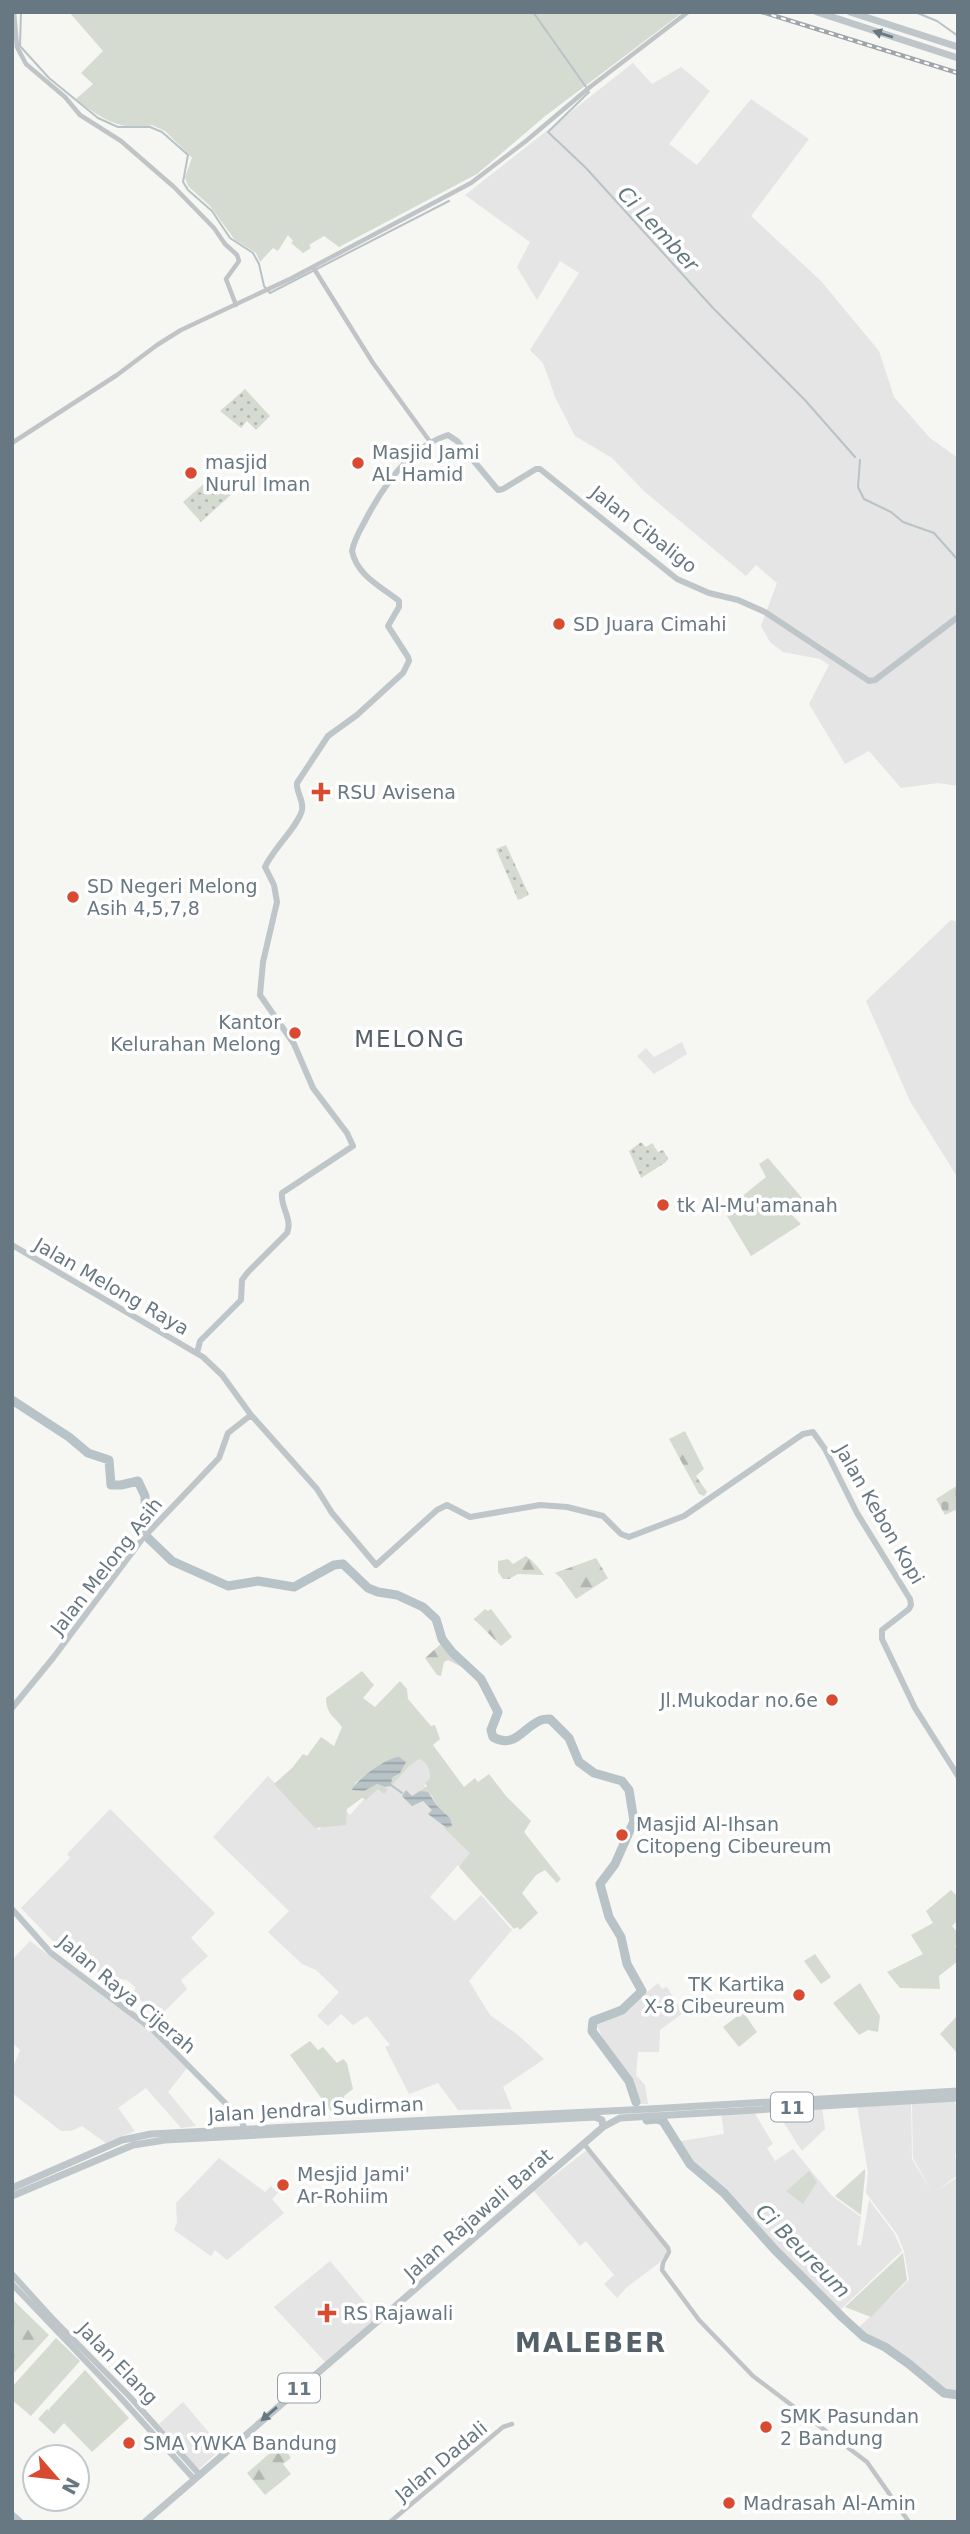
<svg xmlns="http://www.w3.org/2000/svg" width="970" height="2534" font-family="'DejaVu Sans',sans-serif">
<defs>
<pattern id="forest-firs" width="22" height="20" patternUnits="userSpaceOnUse" patternTransform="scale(1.75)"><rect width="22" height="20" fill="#d6dbd2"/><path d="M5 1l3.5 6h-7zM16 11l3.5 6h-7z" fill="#b1b6b0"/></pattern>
<pattern id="cemetery-stones" width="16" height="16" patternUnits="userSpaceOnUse" patternTransform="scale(1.75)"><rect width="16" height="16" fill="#d6dbd2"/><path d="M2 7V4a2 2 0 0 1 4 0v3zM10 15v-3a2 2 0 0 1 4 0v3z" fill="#b1b6b0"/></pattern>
<pattern id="park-dots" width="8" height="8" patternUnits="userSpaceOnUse" patternTransform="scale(1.75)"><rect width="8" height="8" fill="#d6dbd2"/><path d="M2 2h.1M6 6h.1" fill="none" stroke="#b1b6b0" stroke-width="1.8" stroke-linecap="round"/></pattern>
<pattern id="water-rules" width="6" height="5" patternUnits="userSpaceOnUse" patternTransform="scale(1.75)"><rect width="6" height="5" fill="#b7c3c6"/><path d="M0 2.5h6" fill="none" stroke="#99a3a6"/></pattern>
</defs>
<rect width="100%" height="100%" fill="#f6f6f3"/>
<path fill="#e4e5e4" d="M633 63 652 84 681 67 710 91 669 144 697 165 751 99 809 139 751 216 821 281 879 351 894 397 930 438 958 458V786L938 783 901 788 869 751 845 764 809 704 829 665 820 659 783 652 770 642 761 626 777 583 756 565 746 576 645 492 612 458 575 436 556 399 543 363 530 350 579 273 560 261 537 300 517 267 530 242 465 195Z
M951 920 958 922V1178L910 1101 866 1001Z
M682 1042 687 1054 654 1074 637 1056 646 1048 654 1057Z
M411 1747 437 1774 424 1786 462 1818 473 1849 469 1874 458 1865 430 1897 455 1921 481 1895 512 1930 469 1981 490 2015 518 2035 544 2059 503 2087 512 2109 458 2110 438 2083 409 2094 385 2047 390 2045 367 2016 353 2025 341 2014 328 2026 317 2016 339 1992 316 1970 302 1964 268 1932 289 1911 213 1837 268 1776 319 1830 339 1805 350 1815Z
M110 1809 215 1913 191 1938 208 1956 181 1980 187 1989 164 2012 130 1995 136 1988 127 1980 109 1977 69 1958 21 1908 70 1858 67 1854Z
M30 1941 154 2035 188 2067 168 2092 196 2126 181 2128 146 2088 118 2108 135 2131 106 2143 82 2126 71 2131H61L12 2093V2070L20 2050 12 2042V1960Z
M658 1983 662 1989 667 1987 683 2013 660 2030 659 2052H638L636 2075 645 2085 648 2104H637L634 2085 605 2042 596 2024 626 2010Z
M954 2101 958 2110V2153L955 2154 958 2175 936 2191 958 2177V2390H947L857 2329 909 2280 904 2251 897 2234 866 2193 868 2173 857 2105 911 2104 912 2159 933 2194 913 2158 912 2104Z
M822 2107 825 2129 802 2151 775 2109Z
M754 2112 773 2144 767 2148 775 2161 793 2149 832 2196 861 2217 857 2245 861 2246 869 2200 894 2233 902 2251 839 2311 719 2185 697 2169 676 2142 724 2134 721 2113Z
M587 2150 666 2248V2254L659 2263 627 2287 617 2298 604 2284 614 2275 586 2241 580 2246 534 2191Z
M219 2158 265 2192 271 2186 278 2193 272 2199 284 2213 227 2260 215 2250 211 2256 174 2230 177 2223 176 2203Z
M330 2261 378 2318 326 2363 274 2307Z
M183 2402 222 2448 198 2470 159 2424Z"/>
<path fill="#d6dbd2" d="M69 12H683L544 117 477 174 339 247 324 236 309 245 311 248 303 253 291 243 293 241 288 235 278 251 273 248 260 262 256 253 235 240 210 206 188 186 185 177 192 158 165 131 152 125C123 133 98 117 76 99L93 84 81 73 103 51Z
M768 1158 802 1198 788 1211 801 1224 751 1256 724 1211 766 1177 759 1164Z
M362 1671 374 1685 363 1698 375 1707 400 1681 407 1689 408 1699 431 1726 435 1725 440 1739 433 1745 464 1787 475 1778 478 1782 489 1774 506 1796 531 1821 524 1832 561 1879 557 1883 545 1870 536 1875 522 1893 538 1913 520 1930 517 1927 514 1929 459 1867 470 1853 443 1827 447 1828 450 1818 437 1806 432 1795 420 1791 427 1786 425 1783 430 1779C431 1771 427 1761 419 1759L410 1765 391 1786 392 1778 398 1776 384 1764 369 1772 355 1783 357 1790 377 1784 388 1789 384 1794 378 1789 366 1800 362 1798 347 1809 346 1825 315 1828 274 1784 292 1768 303 1754 307 1756 321 1737 334 1746 342 1727C334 1716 326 1714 326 1698Z
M951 1890 958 1897V1920L952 1926 958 1933V1943L955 1946 958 1950V1961L939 1976 940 1989 900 1988 887 1972 923 1954 911 1935 933 1923 926 1911Z
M815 1954 831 1977 821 1984 804 1961Z
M860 1983 880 2016 878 2032 868 2030 859 2035 833 2003Z
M743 2012 757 2032 739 2047 723 2027Z
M958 2015V2054L940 2034Z
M310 2041 318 2050 323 2047 337 2063 343 2059 347 2063 353 2089 344 2096 347 2116 335 2117 290 2055Z
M865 2169V2175L861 2215 835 2196Z
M809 2171 817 2182 803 2204 786 2191Z
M903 2253 907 2280 871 2317 845 2307Z
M56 2338 80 2361 31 2416 12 2400V2387Z
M85 2370 129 2418 92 2452 64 2423 54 2434 38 2419 47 2409 50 2411 49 2409Z"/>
<path fill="url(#forest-firs)" d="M685 1431 704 1469 696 1476 707 1492 704 1496 699 1494 669 1439Z
M526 1556C533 1561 539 1568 544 1575L518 1574 509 1579H503L498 1572V1561L508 1559 513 1564Z
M596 1558 608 1578 576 1599 561 1578 555 1573Z
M485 1609 488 1611 491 1609 512 1637 501 1646 474 1619Z
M443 1642 466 1663 470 1671 448 1660 444 1662 441 1676 437 1675 425 1658Z
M14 2301 49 2335 12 2375V2304Z
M270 2446 275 2453 284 2447 291 2458 283 2464 291 2474 265 2495 247 2473 271 2452 268 2447Z"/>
<path fill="url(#cemetery-stones)" d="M958 1485V1514L955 1510 945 1515 936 1499Z"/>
<path fill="url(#park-dots)" d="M245 389 270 416 256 430 247 421 241 428 220 411Z
M216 473 234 492 201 522 183 502Z
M506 845 529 895 518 900 496 849Z
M641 1142 646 1147 652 1143 658 1152 663 1150 668 1158 666 1162 641 1178 629 1151Z"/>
<path fill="url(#water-rules)" d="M399 1757 406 1762 400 1773 392 1778 391 1786 385 1787 377 1784 364 1791 352 1790C356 1779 388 1757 399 1757Z
M406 1790 412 1796 420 1791 428 1792 437 1806 450 1818 452 1826 447 1828 428 1814 432 1810 423 1801 412 1806 402 1796Z"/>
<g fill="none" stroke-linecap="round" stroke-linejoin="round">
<path stroke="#b7c3c6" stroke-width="2" d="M21 12 20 46 49 78 98 118 118 127H150L162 132 188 155 183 182 188 190 212 211 230 238 253 253 259 264 264 286 270 293 449 201
M533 12 586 87
M915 12 937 21 958 36
M589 92 548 132 586 168 713 308 804 399 855 457
M860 460 858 487 864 499 891 512 903 522 934 533 958 560
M391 1785 402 1793"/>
<path stroke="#b7c3c6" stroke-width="9" d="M12 1400 69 1437 88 1453 109 1460 111 1485H121L138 1481 145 1496 146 1536 172 1561 228 1586 258 1581 294 1587 334 1565 343 1564 368 1588 378 1592 397 1595 423 1607 436 1619 442 1639 452 1652 481 1679 498 1712 491 1730 493 1737C514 1749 522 1729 539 1721 542 1719 547 1719 550 1719L569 1738 579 1762 594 1773 622 1781 629 1790 634 1821 615 1864 600 1884 609 1917 621 1937 627 1964 642 1991 622 2010 593 2021 592 2031 629 2081 636 2102
M647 2120 656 2119 663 2121 690 2164 724 2193 775 2250 842 2317 864 2337 885 2347 909 2364 944 2393 958 2395"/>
<path stroke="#c0c4c7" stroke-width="4.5" d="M14 12 17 47 26 64 65 97 80 115 121 141 174 187 214 228 225 244 237 255 239 261 226 279 236 305
M313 267 373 363 431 443
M12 443 117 375 157 345 181 330 292 278 471 183 526 141 590 87 688 12
M584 2144 668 2248 669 2252 663 2263 662 2270 699 2320 753 2376 867 2462 909 2522
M390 2522 503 2427 512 2424"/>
<path stroke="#bec6ca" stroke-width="6" d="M12 1245 203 1357 222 1375 251 1415 317 1489 332 1513 376 1565 437 1510 447 1505 470 1517 540 1505 567 1507 603 1516 621 1534 629 1537 684 1516 803 1434 813 1432 825 1449 857 1513 910 1599 911 1605 909 1609 882 1630V1639L915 1708 958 1776
M197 1353 200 1341 241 1300 242 1280 248 1272 287 1233C293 1219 280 1207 282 1193L353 1146 347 1133 313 1088 294 1044 260 995 263 962 277 902 274 885 265 867C273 849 299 825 302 810 304 800 296 793 297 783L328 736 357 715 403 673 409 661 408 657 388 626 399 607V601C382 587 357 576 352 551 354 540 360 530 365 521 383 486 409 447 448 435L457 441 498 490 503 489 536 469H540L677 579 709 593 738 600 765 612 869 681 875 680 958 617
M12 1708 53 1658 143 1538 219 1458 228 1433 251 1415
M12 1909 51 1953 153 2030 241 2119 246 2133
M12 2274 52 2318 130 2397 199 2474
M12 2284 119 2396 194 2479"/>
<path stroke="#bec6ca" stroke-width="7" d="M817 12 958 58
M850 12 958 47
M12 2188 122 2140 151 2134 649 2109 958 2091
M12 2196 133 2145 165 2140 595 2117 602 2120 603 2127
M12 2515 20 2522
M145 2522 603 2127 620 2118 958 2098"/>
<defs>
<path id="rail" d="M762 12 958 73"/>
</defs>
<use href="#rail" stroke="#9fa6ab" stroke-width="4.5"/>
<use href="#rail" stroke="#fff" stroke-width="2" stroke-dasharray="5" stroke-linecap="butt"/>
</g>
<defs><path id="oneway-solid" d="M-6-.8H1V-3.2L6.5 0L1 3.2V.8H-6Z" transform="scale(1.75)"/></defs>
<g fill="#677882">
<use href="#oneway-solid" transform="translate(883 34) rotate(-162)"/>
<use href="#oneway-solid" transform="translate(269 2414) rotate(139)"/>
</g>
<g fill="#d84b31" stroke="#fff" stroke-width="2.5">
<circle cx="358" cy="463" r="7"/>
<circle cx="191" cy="473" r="7"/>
<circle cx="559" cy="624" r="7"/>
<path d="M317.5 781.5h7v7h7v7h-7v7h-7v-7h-7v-7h7z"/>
<circle cx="73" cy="897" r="7"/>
<circle cx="295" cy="1033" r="7"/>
<circle cx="663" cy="1205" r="7"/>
<circle cx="832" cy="1700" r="7"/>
<circle cx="622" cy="1835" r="7"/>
<circle cx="799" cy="1995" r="7"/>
<circle cx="283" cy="2185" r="7"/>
<path d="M323.5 2302.5h7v7h7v7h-7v7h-7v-7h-7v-7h7z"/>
<circle cx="766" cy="2427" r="7"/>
<circle cx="129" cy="2443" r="7"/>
<circle cx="729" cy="2503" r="7"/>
</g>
<g text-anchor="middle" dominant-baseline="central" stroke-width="7" stroke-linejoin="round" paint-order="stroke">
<g fill="#fff" stroke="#95a0a8" stroke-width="2">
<rect x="771" y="2092.5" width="42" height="29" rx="5"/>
<rect x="278" y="2373.5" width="42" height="29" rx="5"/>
</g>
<g font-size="18" font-weight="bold" fill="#677882">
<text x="792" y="2107">11</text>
<text x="299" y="2388">11</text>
</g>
<g font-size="19" fill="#677882" stroke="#fff" text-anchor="start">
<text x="372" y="452">Masjid Jami<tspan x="372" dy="22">AL Hamid</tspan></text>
<text x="205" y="462">masjid<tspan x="205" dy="22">Nurul Iman</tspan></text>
<text x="573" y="624">SD Juara Cimahi</text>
<text x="337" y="792">RSU Avisena</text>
<text x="87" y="886">SD Negeri Melong<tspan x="87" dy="22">Asih 4,5,7,8</tspan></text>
<text x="281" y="1022" text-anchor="end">Kantor<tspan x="281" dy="22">Kelurahan Melong</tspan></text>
<text x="677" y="1205">tk Al-Mu'amanah</text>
<text x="818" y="1700" text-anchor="end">Jl.Mukodar no.6e</text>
<text x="636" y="1824">Masjid Al-Ihsan<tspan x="636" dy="22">Citopeng Cibeureum</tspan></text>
<text x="785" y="1984" text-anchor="end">TK Kartika<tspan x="785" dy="22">X-8 Cibeureum</tspan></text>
<text x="297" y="2174">Mesjid Jami'<tspan x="297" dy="22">Ar-Rohiim</tspan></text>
<text x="343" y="2313">RS Rajawali</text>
<text x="780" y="2416">SMK Pasundan<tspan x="780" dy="22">2 Bandung</tspan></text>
<text x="143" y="2443">SMA YWKA Bandung</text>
<text x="743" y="2503">Madrasah Al-Amin</text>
</g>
<g font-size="19" fill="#677882" stroke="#fff">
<text transform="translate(644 529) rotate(38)">Jalan Cibaligo</text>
<text transform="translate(112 1286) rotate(30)">Jalan Melong Raya</text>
<text transform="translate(880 1514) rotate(60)">Jalan Kebon Kopi</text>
<text transform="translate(106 1566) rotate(-52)">Jalan Melong Asih</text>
<text transform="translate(127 1994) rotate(40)">Jalan Raya Cijerah</text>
<text transform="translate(316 2109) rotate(-3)">Jalan Jendral Sudirman</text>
<text transform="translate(478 2214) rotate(-41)">Jalan Rajawali Barat</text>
<text transform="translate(118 2363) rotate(46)">Jalan Elang</text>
<text transform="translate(441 2461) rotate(-40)">Jalan Dadali</text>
</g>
<g font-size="21" font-style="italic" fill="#63797f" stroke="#fff">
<text transform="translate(658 229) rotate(47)">Ci Lember</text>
<text transform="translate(803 2251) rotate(45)">Ci Beureum</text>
</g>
<g font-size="23" letter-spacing="2" fill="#546168" stroke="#fff">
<text x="410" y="1039">MELONG</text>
</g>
<g font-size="26" font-weight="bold" letter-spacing="2" fill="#546168" stroke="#fff">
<text x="591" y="2343">MALEBER</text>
</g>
</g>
<rect width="970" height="2534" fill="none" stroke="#677882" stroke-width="28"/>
<g transform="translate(56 2478) rotate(118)"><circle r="33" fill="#ffffff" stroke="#c2c9cd" stroke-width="2"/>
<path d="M0-5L12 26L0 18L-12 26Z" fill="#d84b31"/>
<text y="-10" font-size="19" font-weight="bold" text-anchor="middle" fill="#677882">N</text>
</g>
</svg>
